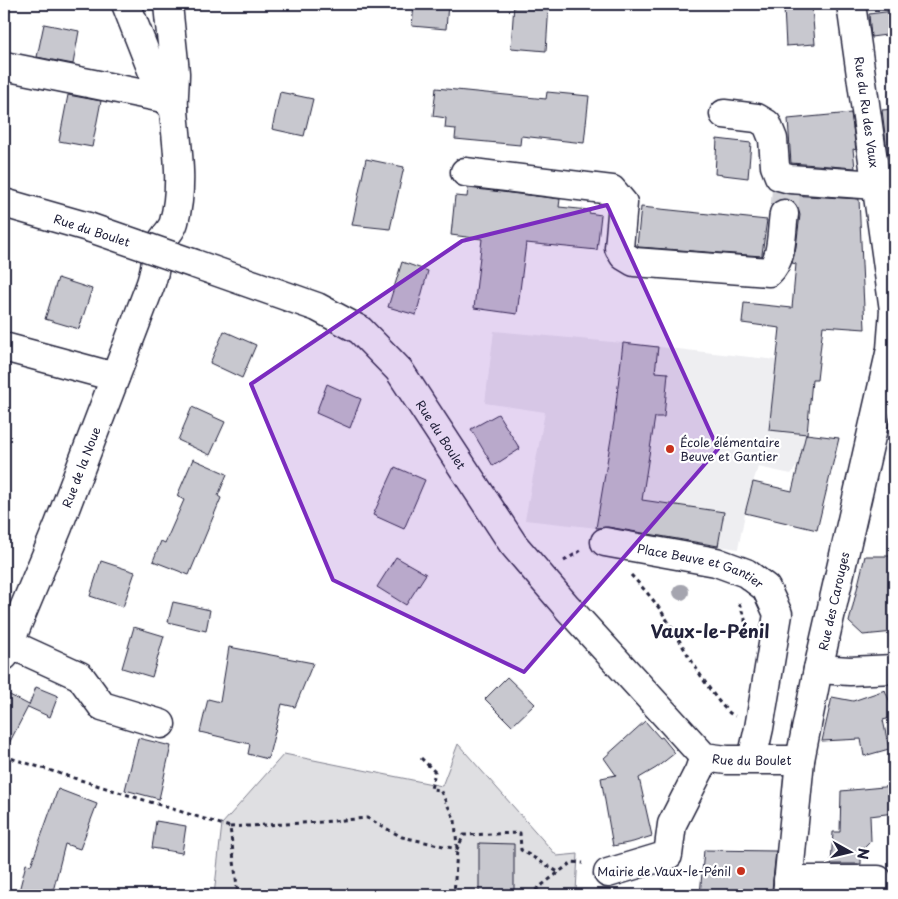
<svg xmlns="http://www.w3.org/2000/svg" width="898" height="899" font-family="'Playpen Sans',sans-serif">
<rect width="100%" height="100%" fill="#fff"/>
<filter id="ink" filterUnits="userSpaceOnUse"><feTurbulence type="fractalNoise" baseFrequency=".02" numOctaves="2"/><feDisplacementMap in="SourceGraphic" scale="10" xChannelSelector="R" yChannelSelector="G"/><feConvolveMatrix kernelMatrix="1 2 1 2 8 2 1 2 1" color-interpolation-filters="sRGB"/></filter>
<g filter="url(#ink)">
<path fill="#eeeef1" d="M494 331 623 343 777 360 769 430 806 434 799 463 791 474 758 467 749 494 738 549 589 527 525 520 545 412 485 403Z"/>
<path fill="#dfdfe2" stroke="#80808e" d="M458 744 557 856 578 854 576 892 589 895H214L222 824 284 754 442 786Z"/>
<path fill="#c8c8cf" stroke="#22223b" d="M414 4H448L446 29 412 26Z
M514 4H549L546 51 511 48Z
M812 7 815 44 786 46 784 8Z
M893 11 894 34 871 37 869 14Z
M44 24 79 31 73 64 37 57Z
M436 88 546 99 547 92 589 96 584 143 521 136 520 145 455 139 456 129 445 128 446 118 433 116Z
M280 92 313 99 304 136 272 129Z
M68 95 101 101 92 147 59 141Z
M894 109V159L888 158 882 110Z
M851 113 856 150 853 149 855 168 791 163 788 119Z
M717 139 751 143 748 178 715 174Z
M366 159 404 167 390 229 352 225Z
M468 188 560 199 559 207 589 210V213L601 215 597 250 526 243 517 314 474 308 482 239 451 235 455 196 467 197Z
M780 192 789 195 859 199 865 329 823 326 817 380H812L807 434 769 430 780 328 742 323 744 303 792 308 796 264 792 263 796 247 800 215 798 208 794 202 786 199H779Z
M641 207 767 220 762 254V256L639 247 637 246Z
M402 262 428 271 416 315 388 307Z
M58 278 92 289 79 329 45 319Z
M224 331 256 345 242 378 210 363Z
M623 343 658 347 655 372 668 373 664 417H655L642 500 724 512 718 546 608 527 596 528 614 421Z
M327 384 361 399 350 428 316 413Z
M192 407 225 422 210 455 178 440Z
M498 414 520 449 493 466 471 429Z
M806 434 839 438 817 530 745 513 753 482 792 491Z
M193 459 227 474 218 496 221 498 189 575 153 561 161 541 165 543 184 500 177 496Z
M395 467 425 480 404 529 373 515Z
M865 556H894V632L863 635 849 622Z
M396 557 426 574 406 605 377 587Z
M101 561 135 572 123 607 90 596Z
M173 602 210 610 206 631 168 622Z
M134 627 164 636 152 677 122 668Z
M229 647 313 663 295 707 282 704 268 759 248 754 250 744 200 732 208 699 220 702Z
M507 677 535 704 512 726 485 699Z
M36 687 58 696 50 717 28 707 4 753V692L29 705Z
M885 690 894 713V717L883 720 889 749 864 756 861 739 822 741 832 697 853 701Z
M645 721 660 738 662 737 675 753 656 768 639 778 652 836 633 842 613 846 601 778 616 775 604 758Z
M138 738 171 746 159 799 125 790Z
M894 786V813L870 816 871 841 861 851V864H831L833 832H840L841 791Z
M58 789 97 804 80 849 65 844 52 895H18L26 864 31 865Z
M156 821 186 826 182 853 152 848Z
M479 843 514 844V895H479Z
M704 850 776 851 772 890H752L751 895H700Z"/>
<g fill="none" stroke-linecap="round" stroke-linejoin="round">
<path stroke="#d3d3d8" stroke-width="28" stroke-dasharray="28 14" stroke-linecap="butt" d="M784 214 786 190"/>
<defs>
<g id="minor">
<path d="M126 4 163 98 174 108"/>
<path d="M4 66 163 98"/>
<path d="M724 114 757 118 767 124 773 139 775 166 779 176 790 179 877 185"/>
<path d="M465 172 612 190 623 203 619 248 624 256 634 262 769 272C783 259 781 233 784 214"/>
<path d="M4 203 88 227"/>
<path id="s1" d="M195 264 317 307 360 330 399 370 513 544 567 607 704 757 727 760H800"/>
<path d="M4 347 115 377"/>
<path id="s2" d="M605 542 716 562 746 573 766 588 778 614 759 728 752 759"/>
<path d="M10 644 80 676 102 706 161 724"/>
<path id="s3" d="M4 656 58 527 150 286C156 271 155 256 162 241 166 234 172 230 174 222 184 185 177 148 174 111 173 98 175 85 175 73 173 50 170 27 168 4"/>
<path d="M818 669 850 671 894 669"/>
<path d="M608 873 668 855 672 824 699 771 704 757"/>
<path d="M788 880H878L879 895"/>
<path id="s4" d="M787 895 800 760 818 669 891 349 894 310 851 4"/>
</g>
</defs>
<use href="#minor" stroke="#22223b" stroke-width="31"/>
<path stroke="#22223b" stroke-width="3" stroke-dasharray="4 4" stroke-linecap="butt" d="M564 561 580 551
M631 575C643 588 656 602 665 617 678 636 717 710 735 716
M739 603 745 619 744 638
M4 756 230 827 238 895
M421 758 435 772 431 789 440 790 455 820 457 849 454 895
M230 827 321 822 367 818 402 837 457 849 464 835 520 833 521 850 558 872
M529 895 572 862 583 863"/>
<use href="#minor" stroke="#fff" stroke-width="28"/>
<defs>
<path id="minor-bridge" d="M88 227 195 264"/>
</defs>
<use href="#minor-bridge" stroke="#22223b" stroke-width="31" stroke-linecap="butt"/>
<use href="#minor-bridge" stroke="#fff" stroke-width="28"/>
</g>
<circle fill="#a5a5af" cx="681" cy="592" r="8"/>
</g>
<path fill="#7b2cbf" fill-opacity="0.2" stroke="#7b2cbf" stroke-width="4" stroke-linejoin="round" d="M607 205 718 449 524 672 333 580 251 384 462 241Z"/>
<g fill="#c8321e" stroke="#fff" stroke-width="2">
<circle cx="670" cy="449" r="5"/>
<circle cx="741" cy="871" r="5"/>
</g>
<g text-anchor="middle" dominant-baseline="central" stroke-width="4.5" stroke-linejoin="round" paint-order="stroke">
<g font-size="12" fill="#22223b" stroke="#fff">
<text transform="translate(867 112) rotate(82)">Rue du Ru des Vaux</text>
<text transform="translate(92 230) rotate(18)">Rue du Boulet</text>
<text stroke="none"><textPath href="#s1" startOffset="311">Rue du Boulet</textPath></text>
<text stroke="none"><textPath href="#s3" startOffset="204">Rue de la Noue</textPath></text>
<text stroke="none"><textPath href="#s2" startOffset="99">Place Beuve et Gantier</textPath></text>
<text stroke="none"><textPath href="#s4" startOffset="298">Rue des Carouges</textPath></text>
<text stroke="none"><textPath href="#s1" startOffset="776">Rue du Boulet</textPath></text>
</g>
<g font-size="12" fill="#22223b" stroke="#fff" text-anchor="start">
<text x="680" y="442">École élémentaire<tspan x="680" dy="14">Beuve et Gantier</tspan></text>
<text x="731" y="871" text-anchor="end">Mairie de Vaux-le-Pénil</text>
</g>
<g font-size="18" font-weight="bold" fill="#22223b" stroke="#fff">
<text x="710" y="630">Vaux-le-Pénil</text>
</g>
</g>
<rect width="898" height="899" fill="none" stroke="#fff" stroke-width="20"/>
<rect x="10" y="10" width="878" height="879" fill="none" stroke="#22223b" stroke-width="2" filter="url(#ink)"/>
<g transform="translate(850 852) rotate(98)" stroke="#ffffff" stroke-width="4" paint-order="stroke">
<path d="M0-4L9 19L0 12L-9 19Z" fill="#22223b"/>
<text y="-8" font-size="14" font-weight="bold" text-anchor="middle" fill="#22223b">N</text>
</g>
</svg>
